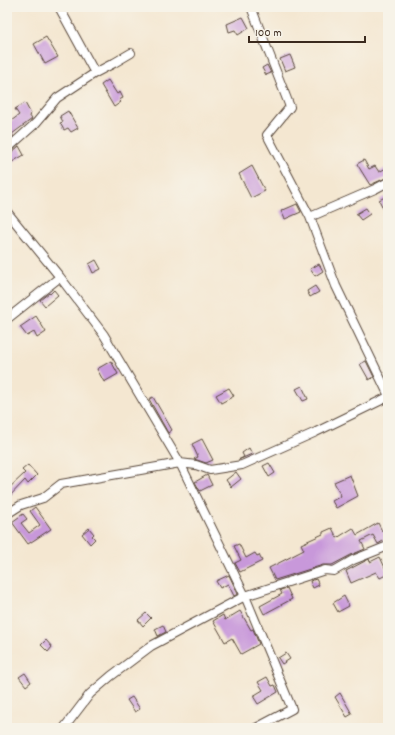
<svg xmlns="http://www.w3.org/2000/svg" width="395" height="735" font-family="Dekko,sans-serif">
<rect width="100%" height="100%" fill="#f7f3e8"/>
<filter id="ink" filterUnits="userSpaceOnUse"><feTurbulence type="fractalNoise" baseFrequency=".025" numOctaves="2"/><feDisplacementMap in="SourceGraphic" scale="8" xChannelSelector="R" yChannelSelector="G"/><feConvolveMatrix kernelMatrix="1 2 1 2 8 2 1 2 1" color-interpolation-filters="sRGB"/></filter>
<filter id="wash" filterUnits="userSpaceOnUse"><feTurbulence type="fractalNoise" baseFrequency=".012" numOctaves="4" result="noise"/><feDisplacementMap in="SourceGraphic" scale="16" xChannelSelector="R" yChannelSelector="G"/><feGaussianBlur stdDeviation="0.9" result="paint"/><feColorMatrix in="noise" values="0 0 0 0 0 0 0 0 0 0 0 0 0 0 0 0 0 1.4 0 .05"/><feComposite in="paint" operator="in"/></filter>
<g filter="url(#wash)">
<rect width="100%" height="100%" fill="#f4e7d1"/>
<g id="blocks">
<path fill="#c898da" d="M243 17 249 28 238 35 235 30 229 32 227 24Z
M46 37 58 57 45 64 34 44Z
M290 55 295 67 285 71 280 59Z
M267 65 271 73 266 75 262 68Z
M108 80 117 94 120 92 123 98 119 100 121 102 114 107 101 85Z
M25 103 31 114 29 115 32 119 12 134 13 136 7 142V124L19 115 15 109Z
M68 111 78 128 71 132 68 128 64 130 60 123 63 122 60 116Z
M19 146 24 155 7 165V154L11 153Z
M364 160 369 169 375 166 379 172 388 167V177L370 185 357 164Z
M252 166 265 191 251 198 239 174Z
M385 197 388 202V218L379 200Z
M297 204 301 212 285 219 281 211Z
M366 208 370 214 361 220 356 214Z
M96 260 101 269 93 273 89 264Z
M319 264 323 271 315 276 310 269Z
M315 286 319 292 310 297 307 291Z
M54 290 58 295 45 306 40 300 49 293 50 294Z
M36 316 46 332 37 338 34 332 27 336 20 327Z
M111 361 118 374 104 382 97 369Z
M366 361 374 377 369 380 360 364Z
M302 386 308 399 303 401 296 389Z
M229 388 234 396 221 403 216 395Z
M153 397 172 430 168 433 149 399Z
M202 439 213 460 206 463 194 459 198 457 192 444Z
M249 448 252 454 238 460 244 457 242 453Z
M269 463 275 473 269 477 263 466Z
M28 465 37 475 28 484 25 480 7 499V490L25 473 22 470Z
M236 472 241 479 231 487 226 480Z
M207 475 212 485 200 491 195 482Z
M350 475 358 496 336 508 332 501 341 496 334 482Z
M35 507 51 529 28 544 12 522 23 514 27 519 21 523 29 533 40 525 30 511Z
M378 523 382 531 388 528V538L378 544 373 535 361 541 365 549 351 555 332 565H323L275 580 269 568 304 550 301 544 323 534V532L332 528 337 538 353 528 357 535Z
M89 528 94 534 92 536 95 539 90 544 82 534Z
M239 544 246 558 255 553 257 556 259 555 262 561 240 572 235 563 241 560 234 546Z
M380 557 388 574 380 578 376 572 351 583 346 571 369 559 370 562Z
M229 575 238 594 234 596 228 584 220 588 216 581Z
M316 579 319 585 313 588 310 581Z
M287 588 292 599 264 614 260 606 282 594 280 590Z
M344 596 349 606 338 612 333 603Z
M240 611 251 630 253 629 259 644 241 654 232 638 225 642 213 621 223 615 225 620Z
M146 613 151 618 143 626 138 620Z
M163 625 166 632 158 636 155 629Z
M46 640 52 647 48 652 41 645Z
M286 653 290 659 282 664 278 658Z
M25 673 31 682 26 686 19 677Z
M267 677 272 686 275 685 278 692 258 704 253 696 263 690 258 682Z
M340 693 352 714 347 717 335 697Z
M132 697 140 709 135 712 127 700Z"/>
</g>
</g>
<g filter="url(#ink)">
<use href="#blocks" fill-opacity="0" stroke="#574639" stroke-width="1"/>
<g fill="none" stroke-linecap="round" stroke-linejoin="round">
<defs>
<path id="street" d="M251 7 290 107 267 135 310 217 336 286 388 394
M95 73 114 63 131 53
M7 149 36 123 57 98 95 73 59 7
M7 212 60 277 104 335 180 463 245 596 292 709 256 728
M310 217 375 189 388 182
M7 319 60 277
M7 514 21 505 43 498 61 484 180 463 196 465 210 470 242 465 316 432 388 397
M64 728 90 694 111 676 151 646 245 596 325 570 334 571 353 560 388 546"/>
</defs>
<use href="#street" stroke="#574639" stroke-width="10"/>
<use href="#street" stroke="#fff" stroke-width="8"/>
</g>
</g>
<rect width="395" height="735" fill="none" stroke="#f7f3e8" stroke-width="24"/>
<path d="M249 36v6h116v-6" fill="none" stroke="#3b2a1e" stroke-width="2"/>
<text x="255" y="36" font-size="12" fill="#3b2a1e" stroke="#f7f3e8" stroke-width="3" paint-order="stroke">100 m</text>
</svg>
